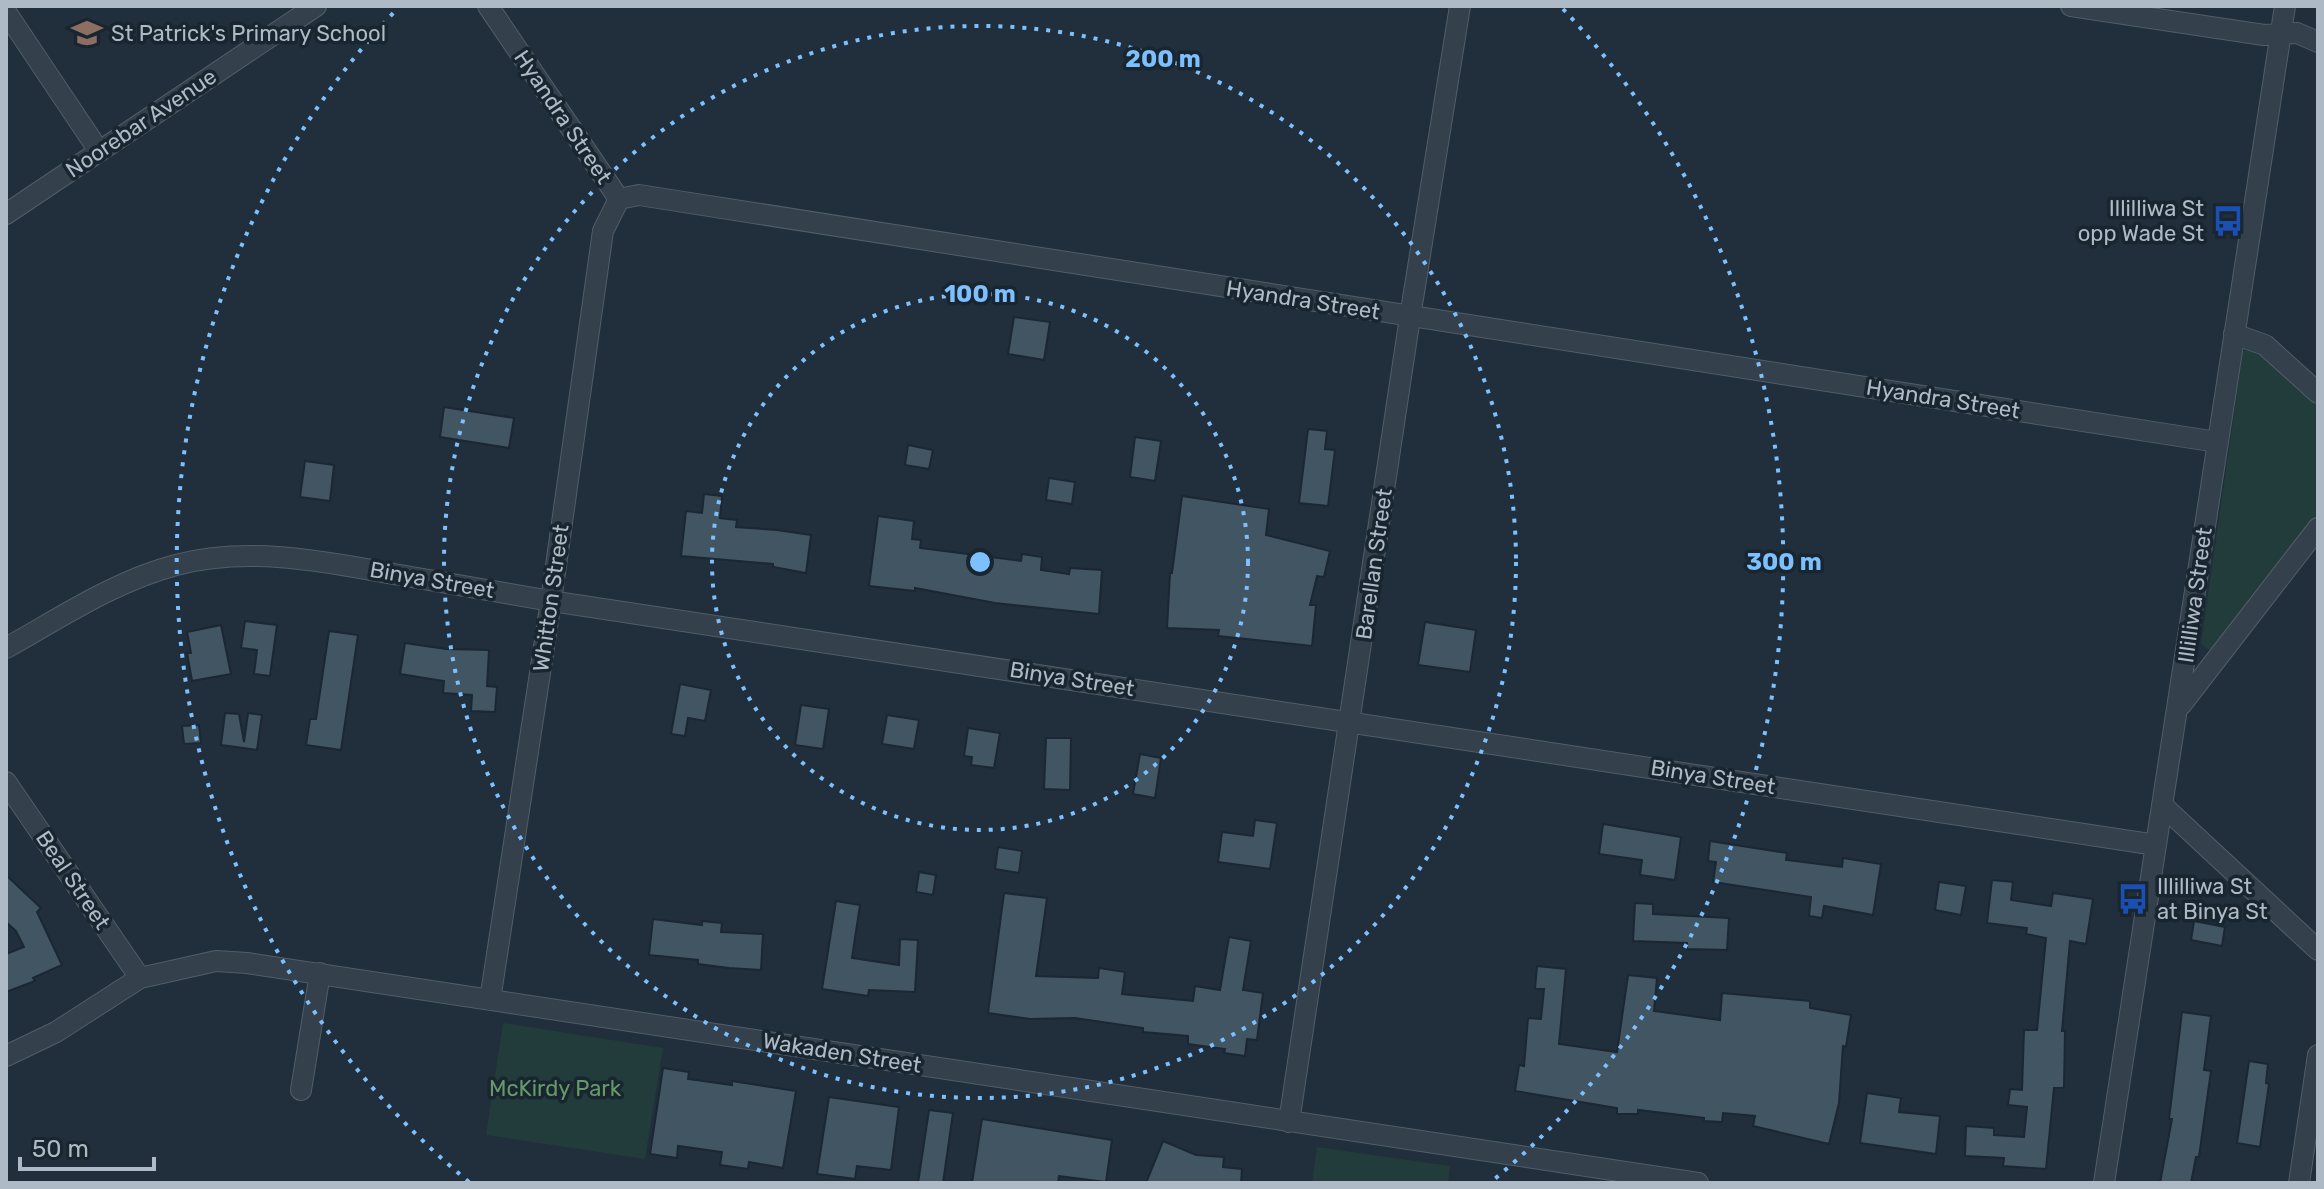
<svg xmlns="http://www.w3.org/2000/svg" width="2324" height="1189" font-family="Rubik,sans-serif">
<rect width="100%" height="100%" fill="#202f3b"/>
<path fill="#223c3b" d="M2257 348 2318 401V524L2211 651 2201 644 2243 351Z
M503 1023 663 1048 645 1159 486 1135Z
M1317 1147 1450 1166 1448 1183H1312Z"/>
<path fill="#425562" stroke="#1b2732" stroke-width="2" d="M1014 317 1050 322 1044 360 1008 354Z
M444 407 514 418 509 448 440 437Z
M1308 429 1327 431 1325 449 1335 450 1328 506 1299 503Z
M1135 437 1161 441 1155 481 1130 477Z
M908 445 933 450 929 469 905 465Z
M305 461 334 465 330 501 300 497Z
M1049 478 1075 482 1072 504 1046 500Z
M704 494 722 496 720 518 737 520 736 527 777 530 811 535 806 573 773 567V564L681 556 686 511 702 513Z
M1182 496 1269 509 1266 535 1330 551 1324 577 1317 576 1310 605H1316L1312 646 1218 636 1219 630 1167 628 1170 573H1172Z
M878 516 914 521 912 539 921 540 920 548 1021 561 1022 554 1042 557 1041 570 1069 574 1070 568 1102 570 1099 614 995 603 915 588V591L869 586Z
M245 621 277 625 270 676 254 674 257 650 241 648Z
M1425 622 1476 630 1470 672 1418 665Z
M221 625 231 674 192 681 187 653H191L187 632Z
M329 631 358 635 341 750 306 745 310 719H316Z
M405 643 446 649 489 650 487 686 497 687 495 712 471 711 472 695 443 693 444 681 400 674Z
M680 684 711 690 705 721 688 718 685 736 671 734Z
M801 705 829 709 823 749 795 745Z
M225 713 239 714 244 742 248 713 262 715 257 750 221 745Z
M887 715 919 720 914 749 882 744Z
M199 725 201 743 184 744 182 726Z
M968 728 1000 733 994 768 971 765 972 757 964 756Z
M1046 738H1071L1070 790 1044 789Z
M1140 754 1161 758 1155 798 1133 794Z
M1255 820 1277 823 1270 869 1218 862 1222 832 1253 836Z
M1603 824 1681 837 1675 880 1640 875 1642 860 1599 854Z
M1710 841 1787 853 1786 860 1842 867 1843 858 1881 864 1873 915 1824 906 1822 918 1809 916 1811 897 1713 882 1716 862 1708 861Z
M998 847 1022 851 1019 873 995 869Z
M919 872 936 875 933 895 916 892Z
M6 875 41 908 37 912 62 965 33 978 35 981 6 992V954L24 947 16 931 6 922Z
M1992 880 2013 882 2011 900 2051 906 2053 893 2093 899 2086 944 2070 941 2062 1031H2065L2064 1088H2054L2046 1169 2003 1166 2004 1158 1965 1156 1966 1126 1994 1128V1135L2024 1137 2027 1107 2008 1105 2010 1089 2022 1090 2024 1030H2037L2046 938 2026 934 2027 928 1987 923Z
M1939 882 1966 886 1961 915 1935 910Z
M1004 893 1047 898 1036 976 1098 978 1099 968 1125 972 1122 994 1193 1001 1195 986 1220 990 1229 937 1251 941 1243 990 1263 993 1257 1040 1247 1039 1245 1056 1224 1053 1225 1049 1188 1044V1036L1143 1032V1028L1075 1018 1030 1019 988 1013Z
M836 901 860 905 852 958 899 965 900 939 918 940 915 992 869 990 868 996 822 989Z
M1635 903 1653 904V914L1729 918 1727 950 1687 949V943L1633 941Z
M653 919 702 925V921L722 923 721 932 763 934 761 970 729 968 698 964V960L649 955Z
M2194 921 2225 927 2222 946 2191 940Z
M1537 966 1566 969 1559 1044 1617 1052 1628 975 1657 978 1654 1011 1720 1020 1722 993 1810 1001V1008L1851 1015 1846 1047 1843 1046 1839 1103 1829 1144 1753 1126 1755 1116 1723 1113 1722 1122 1704 1121V1118L1638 1110V1114H1617V1108L1515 1091 1519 1065 1524 1066 1528 1018 1541 1019 1544 989H1535Z
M2182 1012 2211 1016 2204 1070 2211 1071 2199 1157H2196L2191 1183H2160L2172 1119H2169Z
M2249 1061 2268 1064 2266 1083 2269 1084 2260 1147 2237 1143Z
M663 1068 689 1072 688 1079 732 1085V1081L796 1091 783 1168 749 1162 748 1169 720 1165 722 1152 678 1146 677 1158 650 1154Z
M1867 1093 1901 1098 1899 1112 1940 1116 1936 1154 1860 1143Z
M829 1097 899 1107 891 1170 857 1166 855 1179 817 1174Z
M929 1110 953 1113 943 1183H918Z
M982 1119 1112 1140 1106 1182 1059 1176 1058 1183H972Z
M1163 1141 1196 1155 1224 1157 1223 1167 1242 1169 1241 1183H1146Z"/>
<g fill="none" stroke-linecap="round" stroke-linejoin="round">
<defs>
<path id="minor" d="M488 6 619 199
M2071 6 2264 35 2297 33 2318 42
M6 12 99 151
M619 199 639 195 2217 442
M6 214 316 6
M2234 334 2265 345 2318 393
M6 648C60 618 115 581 176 565 248 546 323 561 394 574 446 583 499 592 551 601L2156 845
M2181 705 2318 528
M6 782 140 978
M2162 805 2318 950
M490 1000 551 601 603 231 619 199
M6 1056 56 1032 140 978 216 961 247 963 1698 1183
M301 1090 320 973
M1289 1122 1410 317 1460 6
M2104 1183 2285 6
M2299 1183 2318 1055"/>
</defs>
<use href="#minor" stroke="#515e69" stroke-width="22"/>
<use href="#minor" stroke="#34404b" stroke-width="20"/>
</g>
<g fill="none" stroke="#7cc0ff" stroke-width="4" stroke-dasharray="4 8">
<circle cx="980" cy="562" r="268"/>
<circle cx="980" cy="562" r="536"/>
<path d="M469 1182A804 804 0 0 1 397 9M1563 9A804 804 0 0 1 1491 1182"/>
</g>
<defs>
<symbol id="school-bare" viewBox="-9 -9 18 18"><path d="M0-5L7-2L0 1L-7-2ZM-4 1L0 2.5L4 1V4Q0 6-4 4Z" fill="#8d6e63" stroke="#19252f" stroke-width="2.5" paint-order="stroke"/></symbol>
<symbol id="bus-bare" viewBox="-9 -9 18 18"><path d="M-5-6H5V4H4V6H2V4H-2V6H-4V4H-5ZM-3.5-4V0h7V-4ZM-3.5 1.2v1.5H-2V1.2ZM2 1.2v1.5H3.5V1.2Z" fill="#1a4fb4" stroke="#19252f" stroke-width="2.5" paint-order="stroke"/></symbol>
</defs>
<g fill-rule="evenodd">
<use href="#school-bare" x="65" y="11" width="44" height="44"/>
<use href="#bus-bare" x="2206" y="199" width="44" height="44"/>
<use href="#bus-bare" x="2111" y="877" width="44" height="44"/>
</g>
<g text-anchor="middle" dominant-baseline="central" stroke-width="7" stroke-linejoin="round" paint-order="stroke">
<g font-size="22" fill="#aebbc7" stroke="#19252f" text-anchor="start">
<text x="111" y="33">St Patrick's Primary School</text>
<text x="2204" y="208" text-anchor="end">Illilliwa St<tspan x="2204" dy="25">opp Wade St</tspan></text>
<text x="2157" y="886">Illilliwa St<tspan x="2157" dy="25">at Binya St</tspan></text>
</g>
<g font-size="22" fill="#aebbc7" stroke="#19252f">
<text transform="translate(563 117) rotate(56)">Hyandra Street</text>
<text transform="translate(141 123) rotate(-34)">Noorebar Avenue</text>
<text transform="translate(1303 300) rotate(9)">Hyandra Street</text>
<text transform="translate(1943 399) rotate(9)">Hyandra Street</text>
<text transform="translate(1374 564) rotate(-82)">Barellan Street</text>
<text transform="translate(432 580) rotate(10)">Binya Street</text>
<text transform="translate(2195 595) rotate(-82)">Illilliwa Street</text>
<text transform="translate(551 598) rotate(-82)">Whitton Street</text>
<text transform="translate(1072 679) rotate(9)">Binya Street</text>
<text transform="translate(1713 777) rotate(9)">Binya Street</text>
<text transform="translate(73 880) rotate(56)">Beal Street</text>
<text transform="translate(842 1053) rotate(9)">Wakaden Street</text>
</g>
<g font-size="22" fill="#649a69" stroke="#19252f">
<text x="555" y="1088">McKirdy Park</text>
</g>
</g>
<circle cx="980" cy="562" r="12" fill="#7cc0ff" stroke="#19252f" stroke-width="4"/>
<g font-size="24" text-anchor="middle" font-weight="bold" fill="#7cc0ff" stroke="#19252f" stroke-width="7" stroke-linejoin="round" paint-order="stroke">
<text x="1163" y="67">200 m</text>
<text x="980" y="302">100 m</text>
<text x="1784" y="570">300 m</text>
</g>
<rect width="2324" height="1189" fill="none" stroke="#aebbc7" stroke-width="16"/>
<path d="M20 1157v12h134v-12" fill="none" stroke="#aebbc7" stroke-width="4"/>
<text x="32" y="1157" font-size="24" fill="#aebbc7" stroke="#19252f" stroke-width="6" paint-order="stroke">50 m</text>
</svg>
